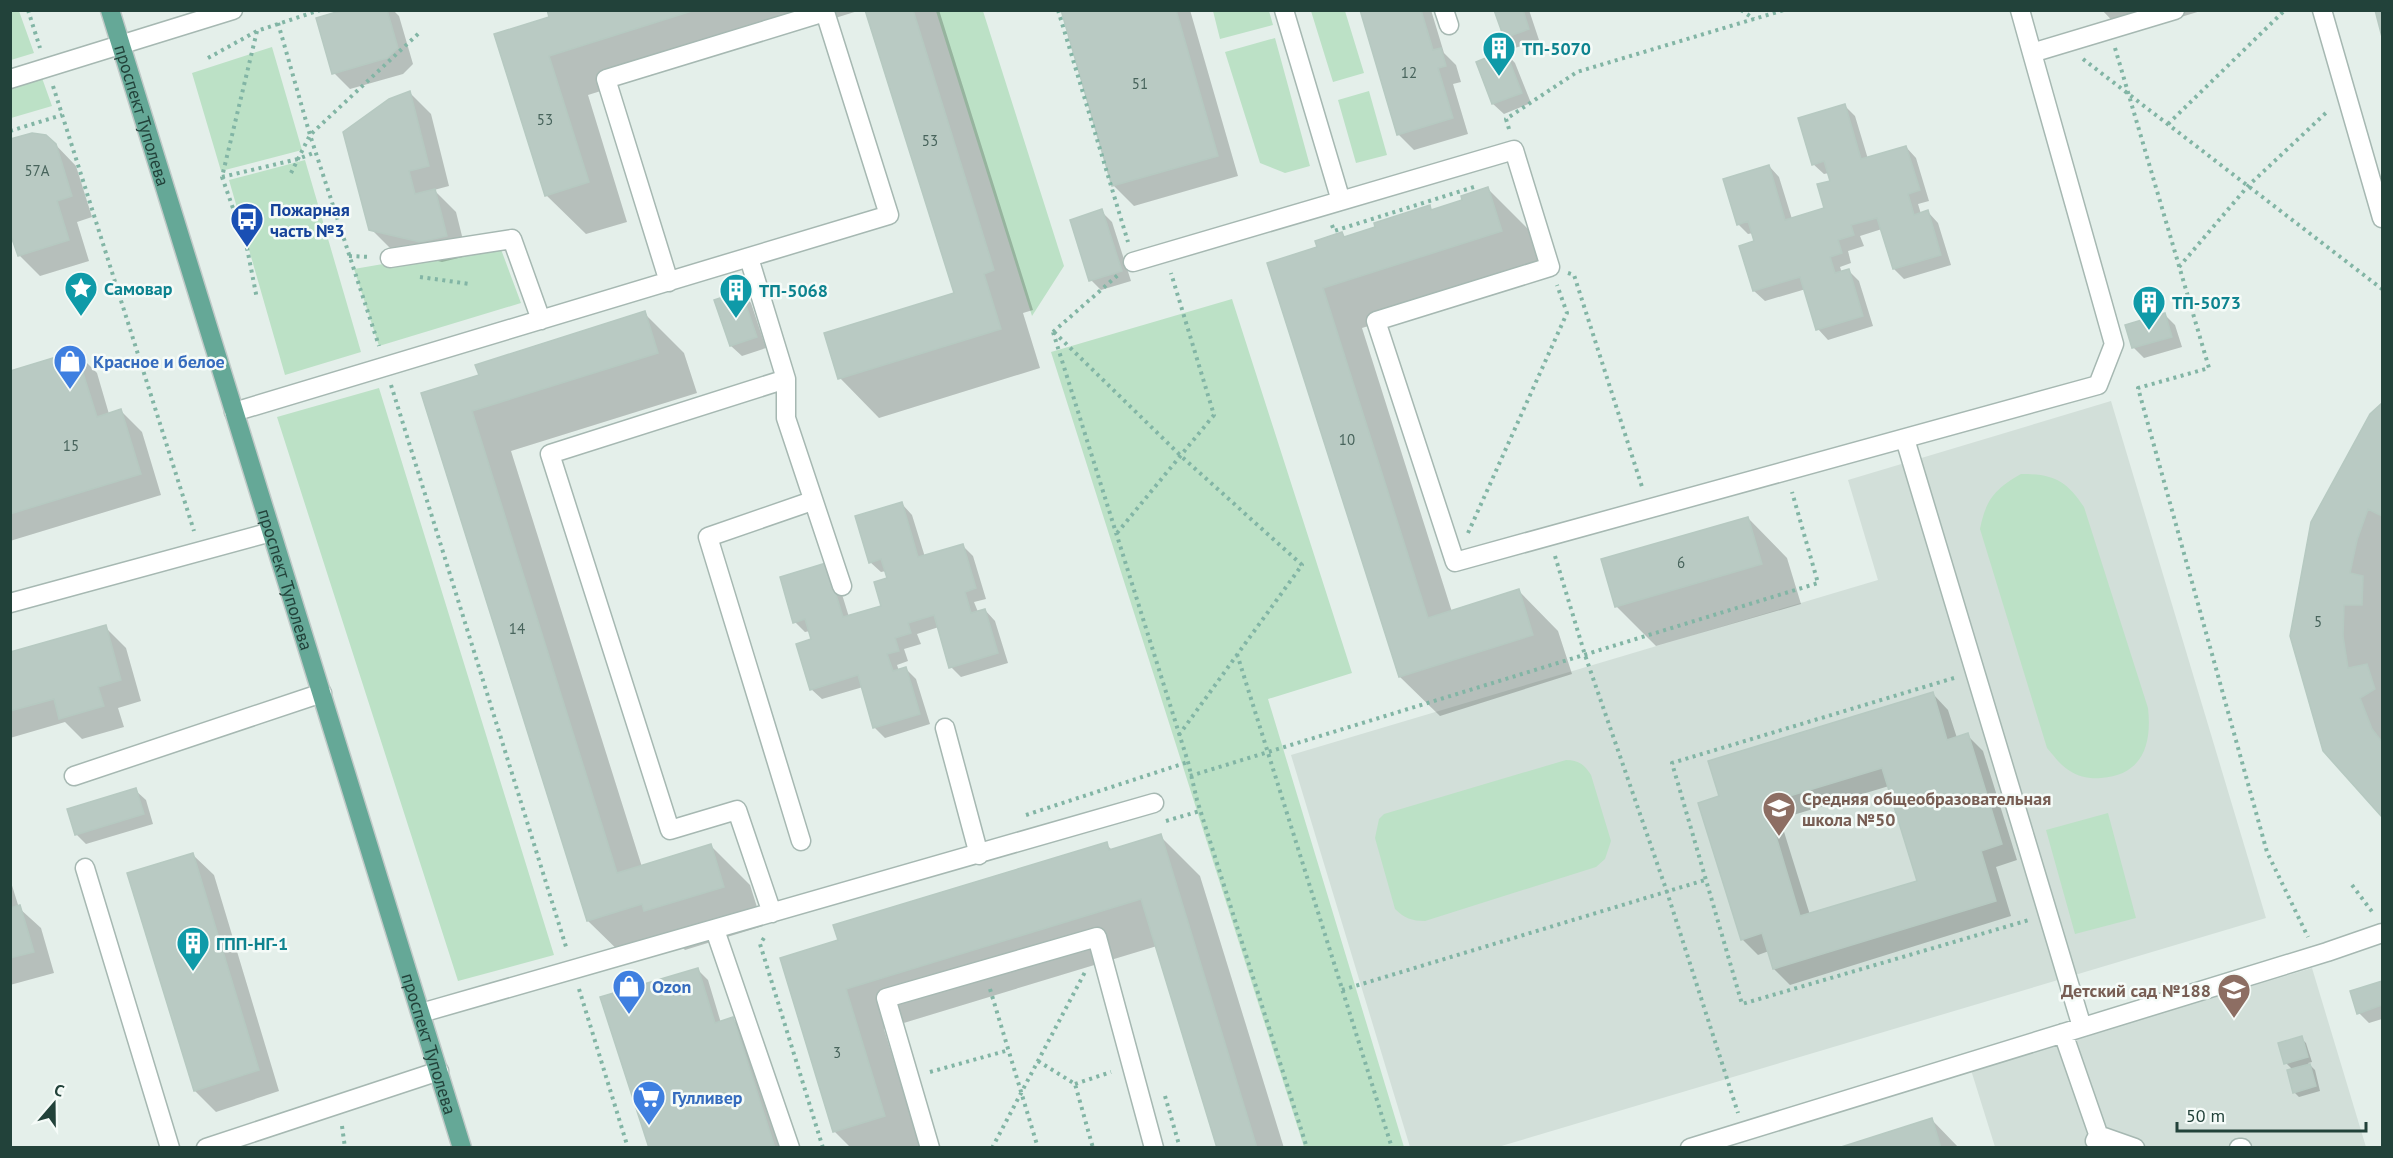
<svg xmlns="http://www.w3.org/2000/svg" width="2393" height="1158" font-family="'PT Sans',sans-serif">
<rect width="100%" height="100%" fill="#e4efea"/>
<path fill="#d2dfd9" d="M2111 401 2266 918 1498 1147H1410L1291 755 1878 580 1848 480Z
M2312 968 2366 1147H1995L1971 1070Z"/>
<path fill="#bce1c6" d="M11 10 19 11 34 53 11 60Z
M936 11H983L1064 266 1032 316Z
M1213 11H1269L1273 25 1220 39Z
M1311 11H1345L1364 73 1333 82Z
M1275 38 1310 166 1285 173 1260 163 1225 52Z
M272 47 302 150 221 171 192 73Z
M42 78 52 106 11 118V88Z
M1369 91 1387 155 1356 163 1338 100Z
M305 160 361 352 285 375 229 180Z
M499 244 521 303 379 346 354 269Z
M1232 299 1352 673 1268 699 1404 1147H1304L1051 352Z
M379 388 554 955 458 981 277 417Z
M2021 474C2053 474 2066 480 2084 507L2148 708C2152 744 2143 775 2101 778 2090 779 2079 777 2070 771 2060 765 2054 756 2047 748L1980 529C1986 499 1995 489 2021 474Z
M1566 760C1578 760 1584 764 1591 775L1611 841 1605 859 1596 867 1425 921C1412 921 1404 918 1395 909L1375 838 1379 819 1384 814Z
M2108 813 2136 918 2075 934 2046 830Z"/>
<path fill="#0003" fill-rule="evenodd" d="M349 10H393L399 16 413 64 403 74 350 89 334 73Z
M549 10H861L588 95 627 222 586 234 546 195 496 35 551 18Z
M867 10H939L1033 310 1023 313 1040 368 879 418 840 378 956 294Z
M1063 10H1190L1238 176 1134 206 1113 185Z
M1361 10H1431L1444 53 1456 65 1461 82 1453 84 1468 134 1414 150 1398 134Z
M1496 10H1529L1539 40 1515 48 1505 37Z
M2102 10H2204L2125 34Z
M1505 52 1515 63 1531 103 1504 114 1493 104Z
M410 93 431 114 449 186 434 190 456 212 467 256 442 262 392 250 371 229Z
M1845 106 1855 116 1868 159 1906 147 1916 158 1929 201 1918 204 1921 214 1928 212 1938 223 1951 265 1904 279 1894 269 1882 229 1860 236 1864 246 1848 251 1851 263 1840 267 1842 273 1849 271 1859 281 1873 326 1828 340 1818 329 1806 289 1765 301 1754 291 1741 247 1756 242 1753 233 1748 234 1738 224 1769 166 1779 177 1792 219 1826 209 1832 182 1829 173 1824 174 1813 164Z
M51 140 76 166 92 217 77 222 89 261 40 276 19 255 14 238 10 239V141Z
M1488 189 1528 229 1541 271 1362 328 1452 612 1519 591 1558 631 1572 674 1440 716 1400 677 1269 264 1319 248 1342 234 1346 238 1430 207 1433 211 1464 201Z
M1101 211 1112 222 1131 281 1101 290 1091 280Z
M741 292 751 303 766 348 742 356 731 346 716 301Z
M644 313 684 353 697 393 511 451 642 867 710 845 750 885 763 926 685 950 679 944 628 960 588 921 423 394 481 376Z
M2165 315 2175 325 2182 347 2144 358 2133 347Z
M76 352 97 373 109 414 121 411 142 432 161 495 10 541V372Z
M2382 405V815L2325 751 2292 636 2371 415Z
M902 504 912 515 925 557 963 546 973 556 986 599 974 602 978 612 985 610 995 621 1008 663 961 677 951 667 939 627 917 634 921 644 904 649 908 661 897 665 899 671 906 669 916 679 930 724 885 738 874 727 863 687 822 699 811 689 813 640 810 631 805 632 795 622 836 575 849 617 883 607 889 579 886 571 881 572 870 562Z
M1748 518 1787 558 1801 604 1656 646 1616 606Z
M105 627 126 648 141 701 118 708 124 727 82 739 65 722 10 738V653Z
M1933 694 1948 710 1957 738 1967 735 1983 751 2017 860 1996 867 2011 916 1790 985 1774 969 1769 951 1758 955 1742 939 1721 797ZM1889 786 1919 882 1810 915 1780 819Z
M135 790 146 800 153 824 86 844 76 834Z
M1160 836 1200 876 1284 1148H1218L1157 946 884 1029 921 1148H851L834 1131 840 941 1106 844 1113 851Z
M193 855 214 875 279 1091 216 1112 195 1091 129 874Z
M10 879 19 908 41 928 54 973 10 985Z
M698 970 708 980 721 1023 733 1019 743 1029 781 1148H651Z
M2382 983V1019L2369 1023 2359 1013 2352 992Z
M2301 1038 2306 1043 2312 1062 2308 1063 2315 1070 2320 1091 2299 1097 2294 1092 2293 1070 2286 1063Z
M1932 1120 1959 1148H1843Z"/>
<path fill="#b9cac3" stroke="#b6c9c1" stroke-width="1.5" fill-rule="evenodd" d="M343 10H387L398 48 387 58 332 74 316 18Z
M547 10H695L549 56 589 182 545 196 494 34 549 17Z
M865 10H913L994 270 984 274 1001 329 838 379 824 333 954 293Z
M1061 10H1176L1218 156 1112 186Z
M1360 10H1421L1433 50 1441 48 1446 66 1438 68 1453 118 1397 135Z
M1494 10H1523L1529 29 1504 38Z
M2375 10H2382V37Z
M1505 50 1522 93 1492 104 1476 62Z
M410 91 429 166 409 171 415 194 435 189 447 236 420 242 369 230 343 132 389 99Z
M1845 104 1861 159 1906 146 1920 190 1908 194 1914 215 1928 210 1941 255 1893 269 1877 218 1851 225 1854 235 1838 240 1842 253 1830 257 1835 273 1849 269 1863 316 1816 330 1800 277 1753 291 1739 246 1754 241 1748 221 1737 225 1723 179 1769 165 1785 220 1824 208 1817 184 1830 181 1824 161 1812 165 1798 118Z
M32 133 46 135 56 144 72 196 57 201 69 240 18 256 10 233V139Z
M1488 187 1502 231 1323 288 1428 618 1519 589 1533 635 1399 677 1267 263 1317 247 1315 241 1342 232 1344 237 1375 227 1374 223 1430 205 1431 210 1462 200 1461 196Z
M1102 209 1122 271 1089 281 1070 220Z
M741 291 757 337 730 346 714 300Z
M645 311 658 353 472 411 617 873 711 844 724 887 644 911 642 904 587 921 421 393 479 375 475 365Z
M2165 313 2172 337 2132 348 2125 325Z
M76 351 97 417 121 409 141 474 10 514V371Z
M2382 403V516L2368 509 2357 540 2350 573 2363 576 2362 605H2344L2343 636 2348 668 2367 664 2375 689 2360 698 2372 729 2382 742V817L2323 751 2290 636 2311 522 2370 414Z
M902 502 918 557 963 544 976 588 965 592 971 613 985 609 998 653 949 668 934 615 908 623 911 633 895 638 899 651 887 654 893 671 906 667 920 714 873 728 858 675 810 690 796 644 811 639 805 619 793 623 780 577 826 563 843 617 881 606 874 582 887 578 881 559 869 563 855 516Z
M1748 517 1762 564 1615 607 1601 559Z
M106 625 121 680 98 687 104 706 59 719 54 699 10 711V652Z
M1933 692 1947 740 1968 733 2002 844 1981 851 1996 901 1773 969 1762 933 1741 940 1698 803 1719 796 1708 761ZM1882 768 1917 881 1800 916 1766 803Z
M136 788 144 814 75 835 67 809Z
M1161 834 1257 1148H1217L1141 899 846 989 885 1116 833 1132 780 958 838 940 833 925 1107 842 1109 850Z
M193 853 259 1070 194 1091 127 873Z
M20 905 34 952 10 958V908Z
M698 968 715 1023 733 1017 775 1148H649L600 997Z
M2382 981V1005L2357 1014 2350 991Z
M2302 1036 2308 1057 2284 1064 2278 1043Z
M2310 1064 2316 1086 2293 1093 2287 1070Z
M1932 1118 1941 1148H1838Z"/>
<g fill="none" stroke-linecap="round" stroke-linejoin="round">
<defs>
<path id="minor" d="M1284 10 1341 201
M1444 10 1449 25
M2020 10 2032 53 2175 10
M2322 10 2382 218
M10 79 233 10
M390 258 512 239 541 320
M749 258 786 379V418L842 586
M1133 262 1514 150 1550 267 1376 321 1455 562 2098 385 2114 344 2032 53
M234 412 889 215 825 12 606 79 669 282
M1905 439 2082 1027
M10 603 271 532
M945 728 979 855
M74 776 322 693
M801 841 708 537 812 501
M85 868 170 1148
M772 913 737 810 670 830 550 454 786 379
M715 930 790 1148
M421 1013 1154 803
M2063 1033 2103 1148
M2095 1141 2098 1135 2135 1148
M206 1148 439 1071
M930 1148 886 998 1097 937 1154 1148
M1690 1148 2327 952 2382 933
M2239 1148H2242"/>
<g id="major">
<path id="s1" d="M110 10 462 1148"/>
</g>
</defs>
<use href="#minor" stroke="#a6b8b2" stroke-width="21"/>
<use href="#major" stroke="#c1cac8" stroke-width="21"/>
<path stroke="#82b5a5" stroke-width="4" stroke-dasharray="3 4.5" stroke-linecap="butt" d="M28 10 40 48
M1058 10 1128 242
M1741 10 1754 19
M278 23 310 135 379 346
M257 31 222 177 247 248 257 299
M2115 48 2209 368 2138 388 2267 852 2308 937
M208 58 257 31 320 10
M2083 59 2382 289
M53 86 194 531
M2168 124 2285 10
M1509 129 1506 119 1577 72 1784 10
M10 131 62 115
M291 173 310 135 419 33
M222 177 298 159 316 152
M1332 225 1334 231 1477 186
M349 256 370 257
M2179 267 2248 186 2329 110
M1568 273 1574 275 1643 490
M420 277 470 284
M1053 332 1188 762 1197 800 1307 1148
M1053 332 1118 275
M1054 332 1181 456 1302 565 1179 735
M391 385 567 950
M1117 533 1214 415 1171 273
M1468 533 1567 313 1557 285
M1555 556 1585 655 1667 892 1738 1113
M1237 654 1392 1148
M1954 678 1672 763 1742 1004 2029 920
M1190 776 1818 583 1792 492
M1026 815 1188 762
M1166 821 1200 811
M2352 885 2373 913
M764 938 760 944 823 1148
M579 989 628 1148
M990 989 1038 1148
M1342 990 1705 880
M1038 1061 1075 1084 1093 1148
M930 1072 1009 1050
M1075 1084 1111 1072
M1165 1096 1180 1148
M342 1126 345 1148
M992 1148 1085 972"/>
<use href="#minor" stroke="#fff" stroke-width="18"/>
<use href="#major" stroke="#65a897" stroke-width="18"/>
</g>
<defs>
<symbol id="building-pin" viewBox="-11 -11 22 30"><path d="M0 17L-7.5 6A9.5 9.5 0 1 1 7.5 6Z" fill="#0f9aa8" stroke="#f5fbf8"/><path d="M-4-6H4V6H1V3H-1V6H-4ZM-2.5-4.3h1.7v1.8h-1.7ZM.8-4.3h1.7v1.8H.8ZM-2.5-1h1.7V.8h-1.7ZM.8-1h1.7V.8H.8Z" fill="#fff"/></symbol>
<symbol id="bus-pin" viewBox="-11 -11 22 30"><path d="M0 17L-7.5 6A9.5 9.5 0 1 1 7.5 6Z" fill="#1a4fb4" stroke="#f5fbf8"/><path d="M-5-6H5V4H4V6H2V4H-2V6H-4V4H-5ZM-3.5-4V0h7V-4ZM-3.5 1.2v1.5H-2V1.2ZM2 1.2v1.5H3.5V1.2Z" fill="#fff"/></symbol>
<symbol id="sight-pin" viewBox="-11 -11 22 30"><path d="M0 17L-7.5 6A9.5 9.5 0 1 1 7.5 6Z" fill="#0f9aa8" stroke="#f5fbf8"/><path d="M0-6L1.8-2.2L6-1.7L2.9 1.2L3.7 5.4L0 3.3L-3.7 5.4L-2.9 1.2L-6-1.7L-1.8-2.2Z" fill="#fff"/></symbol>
<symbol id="shop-pin" viewBox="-11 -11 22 30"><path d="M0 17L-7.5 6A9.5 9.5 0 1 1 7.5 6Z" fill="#3f7fe0" stroke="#f5fbf8"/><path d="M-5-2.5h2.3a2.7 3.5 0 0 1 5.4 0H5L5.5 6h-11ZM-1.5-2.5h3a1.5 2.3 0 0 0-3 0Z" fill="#fff"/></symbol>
<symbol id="school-pin" viewBox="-11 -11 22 30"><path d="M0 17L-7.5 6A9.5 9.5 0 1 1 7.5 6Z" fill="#8d6e63" stroke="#f5fbf8"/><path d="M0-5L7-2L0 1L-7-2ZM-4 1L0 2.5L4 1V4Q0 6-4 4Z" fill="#fff"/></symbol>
<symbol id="supermarket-pin" viewBox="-11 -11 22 30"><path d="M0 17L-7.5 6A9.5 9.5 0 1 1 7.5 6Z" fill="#3f7fe0" stroke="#f5fbf8"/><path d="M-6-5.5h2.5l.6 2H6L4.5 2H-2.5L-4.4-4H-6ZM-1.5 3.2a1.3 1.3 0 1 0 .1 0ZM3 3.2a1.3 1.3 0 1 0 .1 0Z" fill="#fff"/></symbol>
</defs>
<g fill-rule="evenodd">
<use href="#building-pin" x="1480" y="29" width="38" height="52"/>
<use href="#bus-pin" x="228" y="200" width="38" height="52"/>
<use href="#sight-pin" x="62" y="269" width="38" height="52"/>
<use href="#building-pin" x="717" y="271" width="38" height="52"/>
<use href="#building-pin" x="2130" y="283" width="38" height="52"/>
<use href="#shop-pin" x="51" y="342" width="38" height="52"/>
<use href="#school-pin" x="1760" y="789" width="38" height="52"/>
<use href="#building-pin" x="174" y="924" width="38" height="52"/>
<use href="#shop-pin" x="610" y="967" width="38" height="52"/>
<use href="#school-pin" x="2215" y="971" width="38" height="52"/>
<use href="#supermarket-pin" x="630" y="1078" width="38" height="52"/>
</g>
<g text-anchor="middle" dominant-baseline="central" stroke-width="5" stroke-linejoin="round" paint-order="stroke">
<g font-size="15" fill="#48645c">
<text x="1409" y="72">12</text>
<text x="1140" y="83">51</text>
<text x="545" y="119">53</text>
<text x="930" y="140">53</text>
<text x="37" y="170">57А</text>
<text x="1347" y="439">10</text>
<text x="71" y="445">15</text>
<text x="1681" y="562">6</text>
<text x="2318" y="621">5</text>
<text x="517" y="628">14</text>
<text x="837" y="1052">3</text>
</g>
<g font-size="18" font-weight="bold" fill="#0d838f" stroke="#f5fbf8" text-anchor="start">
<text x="1522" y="48">ТП-5070</text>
<text x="104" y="288">Самовар</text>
<text x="759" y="290">ТП-5068</text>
<text x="2172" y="302">ТП-5073</text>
<text x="216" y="943">ГПП-НГ-1</text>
</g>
<g font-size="18" fill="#22423a" stroke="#f5fbf8">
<text stroke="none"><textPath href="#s1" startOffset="110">проспект Туполева</textPath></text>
<text stroke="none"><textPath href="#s1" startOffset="596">проспект Туполева</textPath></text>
<text stroke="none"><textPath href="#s1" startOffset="1082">проспект Туполева</textPath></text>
</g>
<g font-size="18" font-weight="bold" fill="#164399" stroke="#f5fbf8" text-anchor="start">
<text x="270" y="209">Пожарная<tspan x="270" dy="21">часть №3</tspan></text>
</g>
<g font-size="18" font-weight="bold" fill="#366cbe" stroke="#f5fbf8" text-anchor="start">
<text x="93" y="361">Красное и белое</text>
<text x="652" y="986">Ozon</text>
<text x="672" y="1097">Гулливер</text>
</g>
<g font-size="18" font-weight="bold" fill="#785e54" stroke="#f5fbf8" text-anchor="start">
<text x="1802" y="798">Средняя общеобразовательная<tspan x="1802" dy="21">школа №50</tspan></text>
<text x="2211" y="990" text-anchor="end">Детский сад №188</text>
</g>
</g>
<rect width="2393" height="1158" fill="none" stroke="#22423a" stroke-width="24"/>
<g transform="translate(54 1104) rotate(20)" stroke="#f5fbf8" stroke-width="4.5" paint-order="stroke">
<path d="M0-4.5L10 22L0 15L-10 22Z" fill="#22423a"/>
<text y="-9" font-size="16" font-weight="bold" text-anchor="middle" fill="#22423a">С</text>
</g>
<path d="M2177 1122v9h189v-9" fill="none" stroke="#22423a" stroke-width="3"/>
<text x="2186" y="1122" font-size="18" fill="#22423a" stroke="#f5fbf8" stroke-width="4.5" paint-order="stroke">50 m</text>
</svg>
